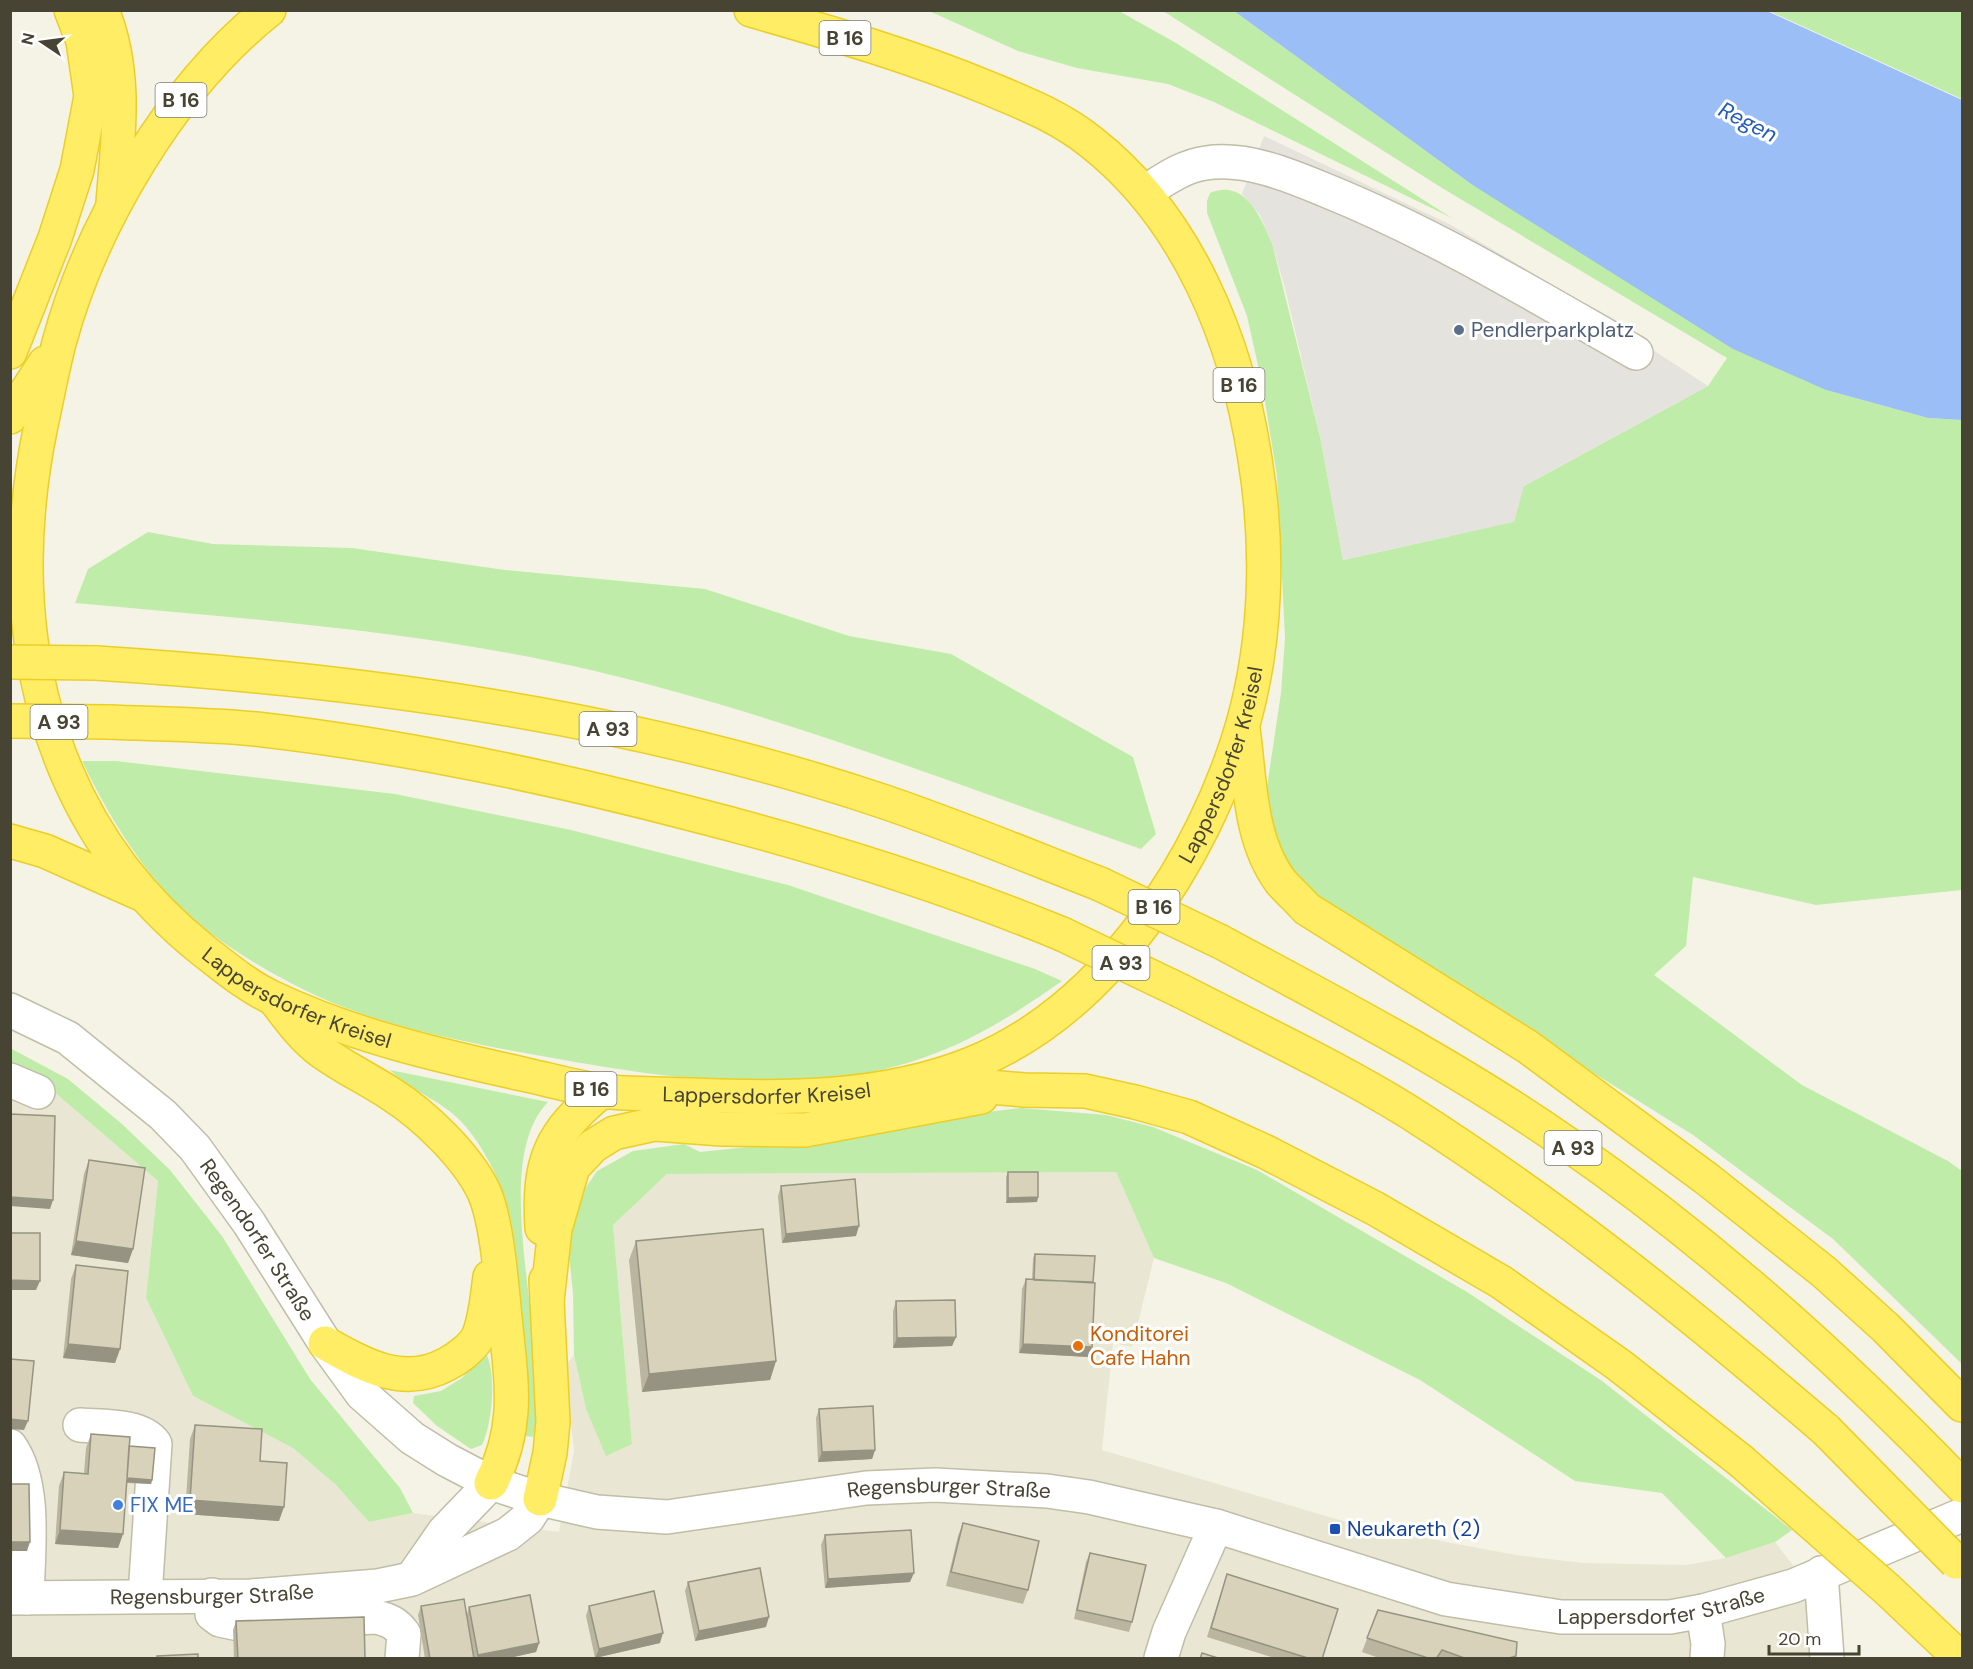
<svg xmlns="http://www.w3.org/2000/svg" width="1973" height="1669" font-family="'DM Sans',sans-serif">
<rect width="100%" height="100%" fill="#f4f3e5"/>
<path fill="#e9e7d3" d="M10 1069 53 1091 158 1181 146 1298 193 1396 293 1448 336 1485 369 1522 413 1513 559 1532 574 1451 564 1367 574 1355 586 1409 632 1444 613 1225 667 1174 1116 1172 1154 1258 1132 1347 1113 1343 1102 1450 1360 1526 1516 1555 1583 1563 1686 1565 1726 1558 1775 1542 1833 1617 1836 1658H11Z"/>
<path fill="#c0ecaa" d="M929 11H1119L1176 43 1452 218 1214 102 1168 84 1077 68 1018 51Z
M1163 11H1234L1471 184 1826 390 1928 418 1962 420V890L1816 905 1693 877 1686 946 1654 975 1802 1085 1948 1161 1962 1171V1364L1833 1239 1693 1135 1391 947 1309 892 1278 851 1267 822V787L1281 693 1285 638 1277 476 1262 383 1247 316 1207 213V201L1210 193C1245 178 1261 218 1272 243L1321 441 1343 560 1451 536 1524 486 1708 386 1727 358 1442 188Z
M1769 11H1962V99Z
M148 532 213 544 352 548 505 570 705 589 849 636 951 654 1133 757 1156 834 1141 849C960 786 782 715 595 671 424 631 248 619 75 603L88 569Z
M82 761H116L395 794 571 830 788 885 1035 969 1062 981C1008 1019 959 1050 893 1067 777 1097 652 1076 536 1055 463 1042 387 1027 319 997 282 980 246 959 213 935 154 892 113 825 82 761Z
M10 1048 68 1079 122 1124 170 1170 222 1236 310 1379 400 1488 413 1513 369 1522 336 1485 293 1448 193 1396 146 1298 158 1181 53 1091 11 1069Z
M390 1070 548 1102C485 1167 554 1350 533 1437L526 1436C530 1392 524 1349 520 1304 517 1273 516 1239 508 1208 501 1182 484 1148 466 1127 445 1101 413 1093 390 1070Z
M1021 1108 1106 1115 1153 1127 1257 1170 1467 1292 1602 1381 1792 1530 1775 1542 1726 1558 1662 1493 1575 1481 1420 1380 1226 1283 1154 1258 1116 1172 667 1174 613 1225 632 1444 606 1456 586 1409 574 1355 573 1294 567 1235 578 1199 597 1171 633 1151 684 1144 700 1152 835 1138 979 1113Z
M486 1353C497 1375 492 1424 482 1445L471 1449 437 1426 413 1403 414 1396 441 1391 462 1378Z"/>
<path fill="#e5e3de" d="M1264 136 1451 225 1563 291 1708 386 1524 486 1514 522 1343 560 1321 441 1285 288 1272 243 1260 215 1242 194Z"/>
<path fill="#9bbef7" d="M1234 11H1767L1962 100V420L1928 418 1826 390 1733 349 1471 184Z"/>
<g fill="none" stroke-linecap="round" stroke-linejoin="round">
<defs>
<g id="minor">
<path d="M1145 192C1164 180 1183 166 1206 163 1246 157 1289 175 1325 190 1434 234 1534 295 1636 353"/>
<path id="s1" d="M10 1010 68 1038 163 1115 195 1148 249 1223 325 1343 362 1394 412 1438 447 1460 491 1483 540 1499 597 1512 667 1517 866 1488 935 1485 1047 1491 1089 1497 1216 1526 1446 1599 1561 1617H1670L1703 1611 1793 1586 1962 1515"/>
<path d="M10 1080 38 1092"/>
<path d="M80 1425C102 1427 141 1424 155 1444L145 1596"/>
<path d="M10 1446C37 1484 28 1552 27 1598"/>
<path d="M1821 1573 1827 1658"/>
<path d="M412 1578 444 1532 491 1483"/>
<path d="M212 1595V1614L220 1620 239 1624 376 1617C389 1620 396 1623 404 1634L402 1658"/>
<path id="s2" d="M10 1598 251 1596 378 1586 412 1579 508 1534 528 1518 540 1499"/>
<path d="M1703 1611 1708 1644 1707 1658"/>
<path d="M1161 1658 1169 1632 1216 1526"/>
</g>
<g id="highway">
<path d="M102 10C128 73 118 138 113 203"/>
<path id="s3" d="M269 10C172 87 91 224 59 343 52 370 47 398 41 425 0 623 41 821 204 951 226 968 247 986 273 998 353 1036 441 1056 527 1075 554 1081 582 1089 609 1092 636 1094 664 1094 692 1095 785 1099 883 1099 971 1064 1106 1010 1204 859 1243 724 1267 639 1269 546 1255 459 1237 341 1188 218 1091 142 1060 117 1024 103 988 88 911 56 831 33 751 10"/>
<path d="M10 352 55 238 77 170 91 96 83 41 71 10"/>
<path d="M10 417 45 363"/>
<path d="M96 663C361 680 628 716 882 801 956 826 1028 856 1100 884"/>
<path d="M108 722C157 724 207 724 256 729 405 746 551 777 696 815 821 847 943 885 1062 934"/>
<path d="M1243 729C1250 779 1249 840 1281 882 1289 891 1299 900 1307 909L1528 1047 1707 1179 1824 1272 1886 1328 1962 1405"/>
<path d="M10 841 45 851 139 893"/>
<path d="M1221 942C1338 1005 1457 1067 1566 1143 1712 1244 1840 1359 1962 1486"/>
<path d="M1181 991C1257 1030 1336 1067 1409 1112 1557 1206 1693 1316 1826 1430"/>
<path d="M275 1000C288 1017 300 1034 317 1048 340 1066 367 1078 391 1094 424 1115 467 1156 484 1192 498 1223 502 1292 506 1327 512 1386 519 1428 491 1483"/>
<path d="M934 1082 1024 1090 1085 1091 1135 1102 1189 1117 1266 1152 1376 1209 1501 1282 1619 1365 1741 1461"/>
<path d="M542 1228C538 1161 550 1133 602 1091"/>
<path d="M547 1301 555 1229 573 1167 593 1146 614 1133 655 1124 722 1129 805 1130 981 1097"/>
<path d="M325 1343C364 1365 403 1388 447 1364 457 1359 472 1348 478 1337 486 1319 487 1297 490 1277"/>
<path d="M540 1499 550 1453 553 1422 546 1280"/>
<path d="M1888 1590 1960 1658"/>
</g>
</defs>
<use href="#minor" stroke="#c1bda7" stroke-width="36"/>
<use href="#highway" stroke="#ecce28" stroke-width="36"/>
<use href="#minor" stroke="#fff" stroke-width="33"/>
<use href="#highway" stroke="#ffed65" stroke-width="33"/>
<defs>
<path id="highway-bridge" d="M10 662 96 663
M10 721 108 722
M1100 884 1221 942
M1062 934 1181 991
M1826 1430 1956 1562
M1741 1461 1888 1590"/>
</defs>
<use href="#highway-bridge" stroke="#ecce28" stroke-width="36" stroke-linecap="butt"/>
<use href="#highway-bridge" stroke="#ffed65" stroke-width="33"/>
</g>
<path fill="#b9b59f" d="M89 1160 133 1249 128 1263 71 1255 84 1174Z
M1008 1172 1038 1197 1037 1202 1006 1203V1177Z
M781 1186 856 1236 782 1243 778 1196Z
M636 1241 776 1361 770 1380 642 1392 629 1260Z
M1035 1254 1088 1357 1019 1353 1022 1289 1026 1279 1032 1280 1033 1258Z
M76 1265 120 1349 115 1363 63 1358 71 1279Z
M896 1301 956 1337 952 1346 893 1348V1311Z
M819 1409 875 1450 872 1459 818 1462 816 1418Z
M195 1425 260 1461 279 1521 185 1514 190 1439Z
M91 1434 129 1446 152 1480 151 1484 126 1483 123 1534 118 1548 55 1544 59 1486 64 1472 84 1473 86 1448Z
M963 1523 1028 1590 1023 1604 946 1586 958 1536Z
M825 1535 910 1582 825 1588 821 1545Z
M1090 1553 1132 1622 1129 1632 1074 1619 1086 1562Z
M1227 1574 1322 1659H1278L1207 1637Z
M688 1582 766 1627 695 1641 685 1591Z
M421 1606 467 1614 469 1607 539 1643 536 1652 504 1659H425L418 1615Z
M589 1606 660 1643 595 1658 586 1616Z
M1378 1610 1516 1656 1515 1659H1382L1362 1652Z
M236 1621 365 1659H234L233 1630Z"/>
<path fill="#969382" d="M10 1197 53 1200 50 1209 10 1206Z
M1038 1197 1037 1202 1006 1203 1008 1198Z
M859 1226 856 1236 782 1243 786 1234Z
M76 1241 133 1249 128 1263 71 1255Z
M10 1280 40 1281 36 1290H10Z
M956 1337 952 1346 893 1348 897 1338Z
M68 1344 120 1349 115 1363 63 1358Z
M1023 1344 1092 1347 1088 1357 1019 1353Z
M776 1361 770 1380 642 1392 649 1374Z
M10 1419 28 1421 24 1430 10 1429Z
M875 1450 872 1459 818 1462 822 1452Z
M124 1478 152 1480 151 1484 122 1482Z
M190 1500 284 1507 279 1521 185 1514Z
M60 1530 123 1534 118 1548 55 1544Z
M10 1542H30L27 1551H10Z
M914 1573 910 1582 825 1588 828 1579Z
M769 1617 766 1627 695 1641 699 1631Z
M663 1633 660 1643 595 1658 599 1649Z
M539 1643 536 1652 504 1659H477L478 1655Z"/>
<path fill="#d7d2b9" stroke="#969382" stroke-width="1.5" d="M10 1114 55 1116 53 1200 10 1197Z
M89 1160 145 1168 133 1249 76 1241Z
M1008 1172H1038V1197L1008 1198Z
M855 1179 859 1226 786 1234 781 1186Z
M763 1229 776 1361 649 1374 636 1241Z
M10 1233H40V1281L10 1280Z
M1035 1254 1095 1256 1093 1282 1034 1280Z
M76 1265 128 1271 120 1349 68 1344Z
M1026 1279 1095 1283 1092 1347 1023 1344Z
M955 1300 956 1337 897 1338 896 1301Z
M10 1359 34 1361 28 1421 10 1419Z
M873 1406 875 1450 822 1452 819 1409Z
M195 1425 262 1429 260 1461 287 1463 284 1507 190 1500Z
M91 1434 130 1437 123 1534 60 1530 64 1472 88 1474Z
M129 1446 155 1448 152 1480 127 1478Z
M10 1484H29L30 1542H10Z
M963 1523 1039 1541 1028 1590 951 1572Z
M911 1530 914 1573 828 1579 825 1535Z
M1090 1553 1146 1565 1132 1622 1077 1610Z
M760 1568 769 1617 699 1631 688 1582Z
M1227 1574 1338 1609 1322 1659H1311L1211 1628Z
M654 1591 663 1633 599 1649 589 1606Z
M530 1595 539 1643 478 1655 469 1607Z
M464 1599 474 1659H430L421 1606Z
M1378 1610 1517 1642 1516 1656 1506 1659H1467L1442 1650 1436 1659H1431L1367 1638Z
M364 1617 365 1659H238L236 1621Z
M1202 1653 1221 1659H1200Z
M198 1654V1659H157V1656Z"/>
<circle fill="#5c6f8a" stroke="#fff" stroke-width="2" cx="1459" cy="330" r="6"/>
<circle fill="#e8710a" stroke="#fff" stroke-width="2" cx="1078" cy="1346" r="6"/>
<circle fill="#3f7fe0" stroke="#fff" stroke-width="2" cx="118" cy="1505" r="6"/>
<rect fill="#1a4fb4" stroke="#fff" stroke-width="2" x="1329" y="1523" width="12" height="12" rx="3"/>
<g text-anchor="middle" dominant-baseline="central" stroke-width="6" stroke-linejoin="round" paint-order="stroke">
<g fill="#fff" stroke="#7e7c71" stroke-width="1.5">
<rect x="819.5" y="21" width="51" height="34" rx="4.5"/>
<rect x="155.5" y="83" width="51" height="34" rx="4.5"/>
<rect x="1213.5" y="368" width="51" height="34" rx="4.5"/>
<rect x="30.5" y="705" width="57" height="34" rx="4.5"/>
<rect x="579.5" y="712" width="57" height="34" rx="4.5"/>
<rect x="1128.5" y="890" width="51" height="34" rx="4.5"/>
<rect x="1092.5" y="946" width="57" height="34" rx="4.5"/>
<rect x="565.5" y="1072" width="51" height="34" rx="4.5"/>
<rect x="1544.5" y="1131" width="57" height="34" rx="4.5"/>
</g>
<g font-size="20" font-weight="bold" fill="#474434">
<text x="845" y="38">B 16</text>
<text x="181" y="100">B 16</text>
<text x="1239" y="385">B 16</text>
<text x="59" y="722">A 93</text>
<text x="608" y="729">A 93</text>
<text x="1154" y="907">B 16</text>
<text x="1121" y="963">A 93</text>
<text x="591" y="1089">B 16</text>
<text x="1573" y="1148">A 93</text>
</g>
<g font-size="21" fill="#4e5e75" stroke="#fff" text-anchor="start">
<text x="1471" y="330">Pendlerparkplatz</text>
</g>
<g font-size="21" fill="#474434" stroke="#fff">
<text stroke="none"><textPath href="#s3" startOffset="2268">Lappersdorfer Kreisel</textPath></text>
<text stroke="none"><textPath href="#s3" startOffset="1170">Lappersdorfer Kreisel</textPath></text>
<text stroke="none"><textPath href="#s3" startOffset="1656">Lappersdorfer Kreisel</textPath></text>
<text stroke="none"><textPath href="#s1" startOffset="344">Regendorfer Straße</textPath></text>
<text stroke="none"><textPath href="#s1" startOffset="1152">Regensburger Straße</textPath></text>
<text stroke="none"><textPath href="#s2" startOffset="202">Regensburger Straße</textPath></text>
<text stroke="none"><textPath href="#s1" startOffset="1882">Lappersdorfer Straße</textPath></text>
</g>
<g font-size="21" fill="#c56008" stroke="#fff" text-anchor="start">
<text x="1090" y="1334">Konditorei<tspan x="1090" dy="24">Cafe Hahn</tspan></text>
</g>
<g font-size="21" fill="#366cbe" stroke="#fff" text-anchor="start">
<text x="130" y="1505">FIX ME</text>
</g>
<g font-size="21" fill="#164399" stroke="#fff" text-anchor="start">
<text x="1347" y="1529">Neukareth (2)</text>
</g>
<g font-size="22" font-style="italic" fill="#235abd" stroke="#fff">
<text transform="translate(1748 122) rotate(27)">Regen</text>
</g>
</g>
<rect width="1973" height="1669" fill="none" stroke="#474434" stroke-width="24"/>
<g transform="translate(42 42) rotate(283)" stroke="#ffffff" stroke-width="4.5" paint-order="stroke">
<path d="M0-4.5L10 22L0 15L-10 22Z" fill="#474434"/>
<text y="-9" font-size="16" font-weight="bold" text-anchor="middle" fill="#474434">N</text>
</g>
<path d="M1769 1645v9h90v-9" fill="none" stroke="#474434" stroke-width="3"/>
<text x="1778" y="1645" font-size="18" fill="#474434" stroke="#ffffff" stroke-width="4.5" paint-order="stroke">20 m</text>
</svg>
